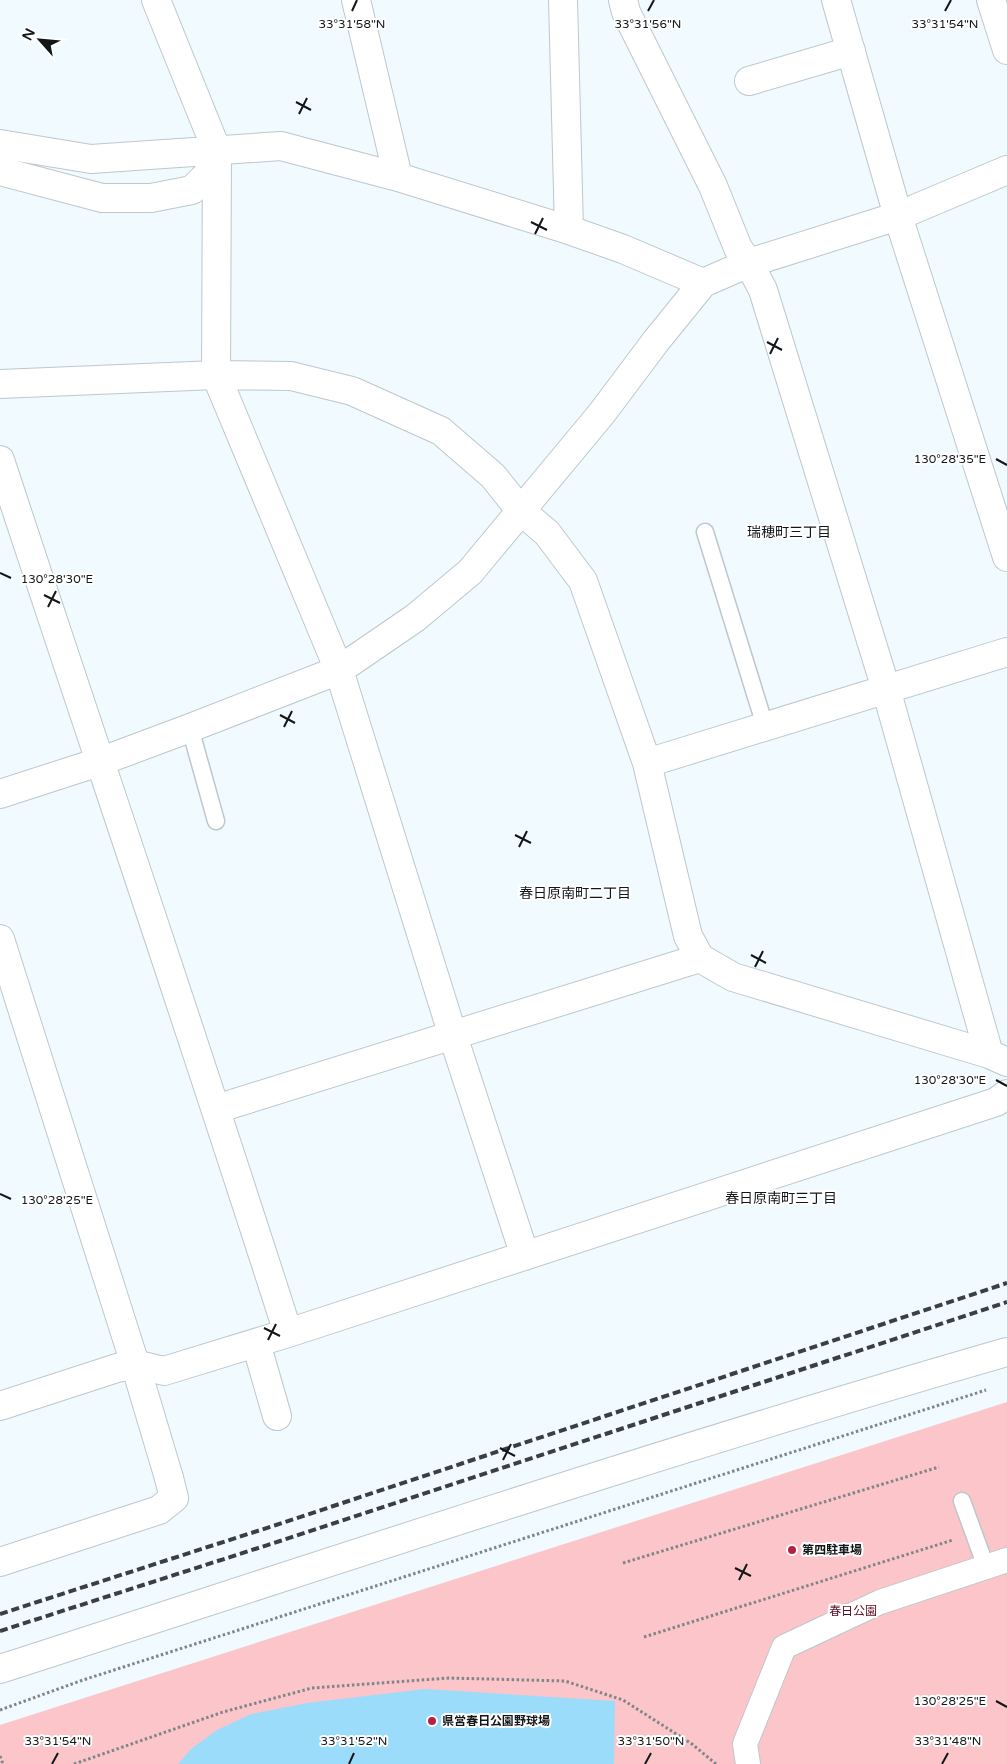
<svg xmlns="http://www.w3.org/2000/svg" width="1007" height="1764" font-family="'Varela Round','Noto Sans JP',sans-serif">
<rect width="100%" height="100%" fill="#f0faff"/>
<path fill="#fcc5c9" d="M1007 1402V1764H0V1725Z"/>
<path fill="#9bdcfb" d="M425 1689 615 1701 614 1764H178L191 1749 217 1730 251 1714 307 1703Z"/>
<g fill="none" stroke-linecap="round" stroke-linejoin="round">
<defs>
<path id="service" d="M705 532 765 726
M190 728 216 821
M962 1501 986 1567"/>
<path id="pedestrian" d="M748 1764 745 1744 784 1647 880 1602 1007 1560"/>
<path id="minor" d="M156 0 217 151 216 375 339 670 453 1036 525 1256
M356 0 398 177
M563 0 569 230
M623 0 626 12 713 186 738 248 749 263 763 290 886 689 989 1054
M991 0 1007 50
M749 81 851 51
M0 144 91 159 281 146 398 177 569 230 623 249 703 283
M0 171 102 198H151L192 190 207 175 216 153
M0 384 216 375 291 376 352 391 441 431 493 476 521 511 547 533 583 581 647 763 688 936 700 958 733 977 989 1054 1007 1062
M0 460C96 752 195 1041 288 1333
M647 763 1007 652
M216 1109 700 958
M256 1343 277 1416
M0 1406 117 1368 135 1364 164 1371 288 1333 996 1102 1007 1094
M0 1562 159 1510 174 1498 169 1478"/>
<path id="tertiary" d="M836 0 898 216 1007 557
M0 794 99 762 190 728 339 670 415 618 470 572 602 413 656 341 703 283 749 263 898 216 1007 170
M0 939 135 1364 169 1478
M0 1669C335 1561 669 1449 1007 1352"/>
</defs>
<use href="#service" stroke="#bec7cc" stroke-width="19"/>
<use href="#pedestrian" stroke="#bec7cc" stroke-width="26"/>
<use href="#minor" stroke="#bec7cc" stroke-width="30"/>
<use href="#tertiary" stroke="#bec7cc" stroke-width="30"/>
<path stroke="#7f8689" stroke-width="3" stroke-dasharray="2.5 2.5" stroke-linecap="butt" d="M623 1563 939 1467
M644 1637 953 1540
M0 1710 83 1680 986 1390
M0 1756 3 1764
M74 1764 223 1712 312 1688 449 1678 565 1681 623 1700 692 1744 716 1764"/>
<use href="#service" stroke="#fff" stroke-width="16"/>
<use href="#pedestrian" stroke="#fff" stroke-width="24"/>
<use href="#minor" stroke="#fff" stroke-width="28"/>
<use href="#tertiary" stroke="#fff" stroke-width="28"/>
<path stroke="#3a4042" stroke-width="4" stroke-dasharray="8 4" stroke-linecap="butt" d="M0 1614 276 1525 1007 1283
M0 1631 280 1541 1007 1302"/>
</g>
<path fill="none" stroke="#121618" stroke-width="2" d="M352 11 357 0M648 11 654 0M945 11 951 0M296 102 311 110M299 114 307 98M531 222 547 230M535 234 543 218M767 342 782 350M770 354 778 338M996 459 1007 465M0 573 11 578M44 595 60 603M48 607 56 591M280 715 295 723M284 727 292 711M515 835 531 843M519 847 527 831M751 955 766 963M755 967 763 951M996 1080 1007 1086M0 1194 11 1199M264 1328 280 1336M268 1340 276 1324M500 1448 515 1456M503 1460 511 1444M735 1568 751 1576M739 1580 747 1564M996 1701 1007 1707M52 1764 58 1753M349 1764 354 1753M645 1764 651 1753M942 1764 948 1753"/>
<g fill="#b32146" stroke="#fff" stroke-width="2">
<circle cx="792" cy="1550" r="5"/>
<circle cx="432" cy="1721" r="5"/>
</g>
<g text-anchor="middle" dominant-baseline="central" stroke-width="4" stroke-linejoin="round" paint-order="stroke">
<g font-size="12" font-weight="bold" fill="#121618" stroke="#fff" text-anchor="start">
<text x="802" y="1550">第四駐車場</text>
<text x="442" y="1721">県営春日公園野球場</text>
</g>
<g font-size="12" fill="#5a0d21" stroke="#fff">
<text x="853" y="1611">春日公園</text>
</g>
<g font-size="14" fill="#121618" stroke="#fff">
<text x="789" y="532">瑞穂町三丁目</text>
<text x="575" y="893">春日原南町二丁目</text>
<text x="781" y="1198">春日原南町三丁目</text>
</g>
</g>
<g font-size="12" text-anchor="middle" fill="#121618" stroke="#fff" stroke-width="4" stroke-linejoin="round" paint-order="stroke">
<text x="352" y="28">33°31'58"N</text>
<text x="648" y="28">33°31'56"N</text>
<text x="945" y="28">33°31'54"N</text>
<text x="950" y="463">130°28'35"E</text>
<text x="57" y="583">130°28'30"E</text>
<text x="950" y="1084">130°28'30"E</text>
<text x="57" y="1204">130°28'25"E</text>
<text x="950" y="1705">130°28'25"E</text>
<text x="58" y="1745">33°31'54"N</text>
<text x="354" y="1745">33°31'52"N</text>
<text x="651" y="1745">33°31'50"N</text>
<text x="948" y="1745">33°31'48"N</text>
</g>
<g transform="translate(40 40) rotate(297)" stroke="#ffffff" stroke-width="4" paint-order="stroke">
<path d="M0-4L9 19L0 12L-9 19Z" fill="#121618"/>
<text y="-8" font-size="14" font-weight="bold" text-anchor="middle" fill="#121618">N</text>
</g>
</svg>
